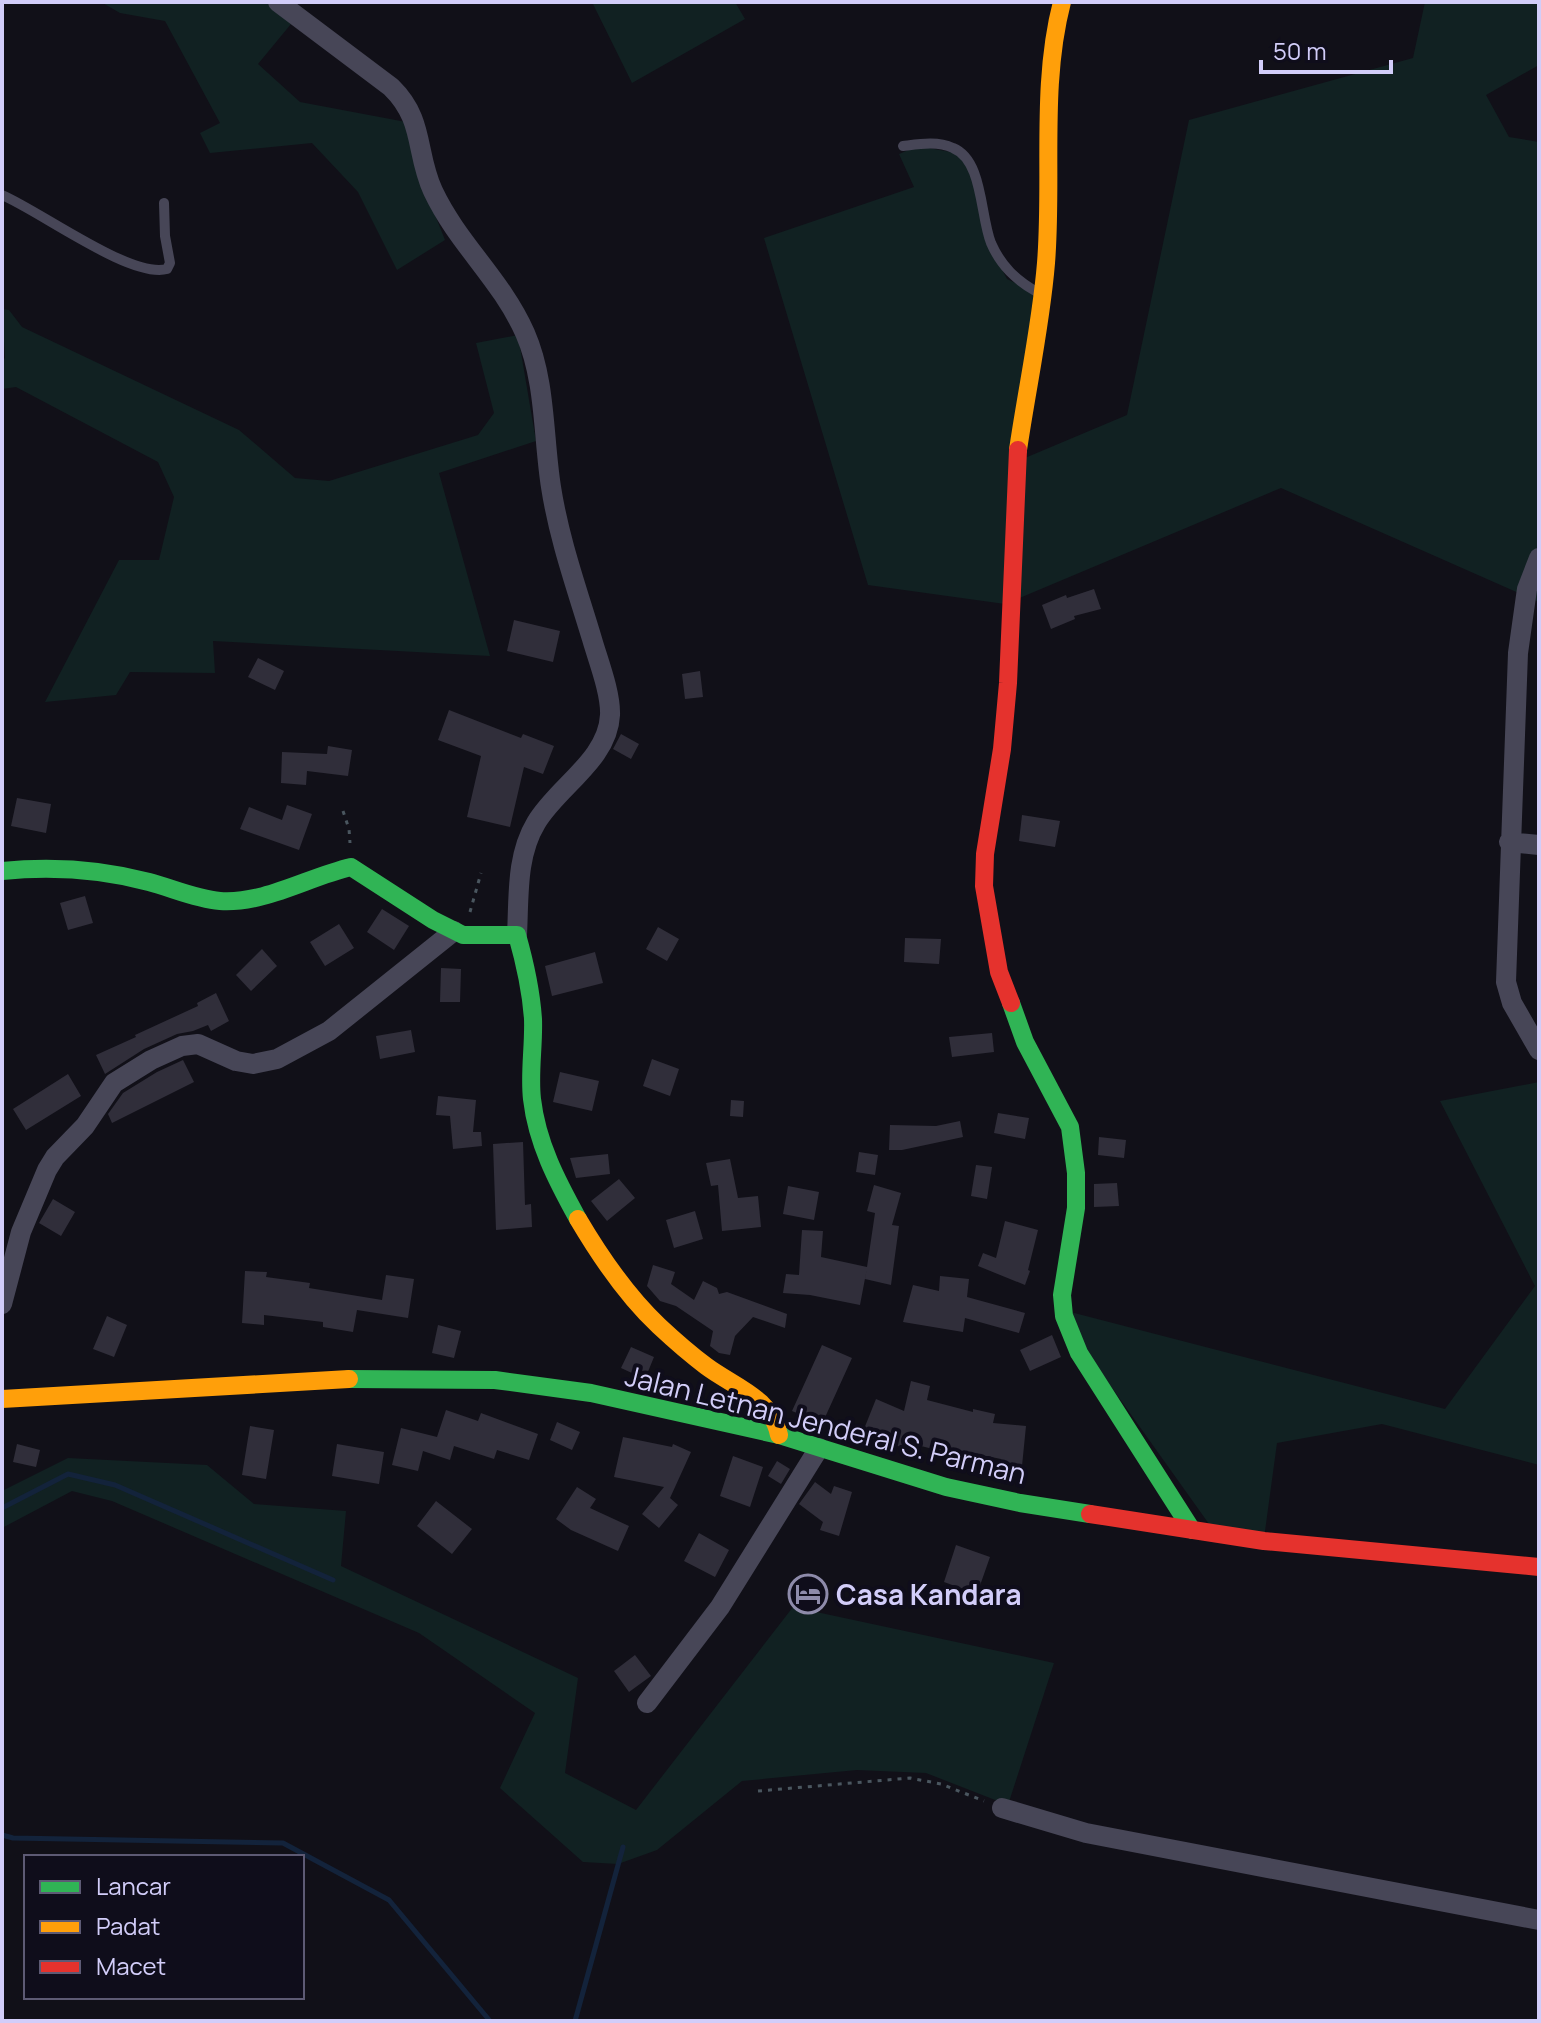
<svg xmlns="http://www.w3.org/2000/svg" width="1541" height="2023" font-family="Manrope,sans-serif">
<rect width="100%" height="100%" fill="#111018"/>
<path fill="#112122" d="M101 2H266L291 24 258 64 300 102 406 122 414 162 445 240 397 270 358 192 312 143 210 153 200 133 220 123 165 21 120 13Z
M592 2H735L745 19 632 83Z
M1425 2H1539V65L1486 95 1509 137 1539 142V602L1281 488 1005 604 868 585 764 238 914 187 899 154 918 146 956 153 971 171 985 237 1007 279 1040 295 1013 463 1127 415 1189 120 1413 58Z
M2 309 9 310 22 327 239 430 295 478 329 481 478 435 494 413 476 343 518 335 536 441 439 473 490 656 213 641 215 673 130 672 116 695 45 702 119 560H159L174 497 158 462 16 387 2 389V361L5 358Z
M1539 1082V1465L1382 1424 1277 1443 1263 1546 1219 1538 1055 1308 1445 1409 1535 1286 1440 1101Z
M68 1458 207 1465 254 1504 346 1511 341 1566 578 1678 565 1773 636 1810 793 1607 1054 1663 1008 1805 926 1773 857 1770 742 1781 657 1850 618 1864 583 1862 500 1788 535 1713 419 1633 112 1501 72 1491 2 1528V1491Z"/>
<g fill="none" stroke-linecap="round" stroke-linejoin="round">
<path stroke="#13233b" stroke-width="5" d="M2 1508 68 1474 115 1485 333 1580
M2 1835 13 1838 283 1843 389 1900 490 2021
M575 2021 623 1847"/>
</g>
<path fill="#302e3a" d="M1094 589 1101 609 1074 616 1075 619 1051 629 1042 605 1066 595 1067 598Z
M514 620 560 631 553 662 507 651Z
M258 658 284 671 275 690 248 677Z
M700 671 703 697 685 699 682 674Z
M449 710 521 738 523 734 554 746 543 774 524 767 510 827 467 817 481 756 438 740Z
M621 734 639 744 631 759 613 749Z
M328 746 352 750 348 776 307 771 306 785 281 783 282 752 327 754Z
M17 798 51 804 46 833 11 826Z
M287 805 312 814 299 850 240 829 249 807 282 820Z
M1022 815 1060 821 1055 847 1019 841Z
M85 896 93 923 68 930 60 903Z
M382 909 409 926 394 950 367 932Z
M339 924 354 948 325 966 310 942Z
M658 927 679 939 667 961 646 949Z
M905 938 941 939 939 964 904 962Z
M262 949 277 966 251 991 236 975Z
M595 952 603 983 552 996 545 966Z
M441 968 461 969 460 1002H440Z
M216 993 229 1021 211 1031 208 1025 193 1031 177 1034 144 1049 105 1074 96 1055 136 1037 135 1035 198 1006 197 1003Z
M411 1030 415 1052 380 1059 376 1036Z
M992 1033 994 1052 952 1057 949 1037Z
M652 1059 679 1069 670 1096 643 1086Z
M183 1060 194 1082 112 1123 108 1114 123 1093 157 1072Z
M560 1072 599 1081 592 1111 553 1102Z
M68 1074 81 1096 26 1130 13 1109Z
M438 1096 476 1100 473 1132H481L482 1146 453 1149 450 1116 436 1115Z
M731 1100 744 1101 743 1117 730 1116Z
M998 1113 1029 1118 1025 1139 994 1133Z
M960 1121 963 1137 902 1150H889L890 1125 936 1126Z
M1099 1137 1126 1140 1124 1158 1098 1155Z
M523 1142 525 1205 531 1204 532 1227 496 1230 493 1144Z
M859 1152 878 1155 875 1175 856 1172Z
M608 1154 610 1174 576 1178 570 1158Z
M730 1159 738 1198 758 1196 761 1227 722 1231 718 1185 711 1186 706 1163Z
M976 1165 992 1167 987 1199 971 1196Z
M619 1179 635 1198 607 1221 591 1201Z
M1117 1183 1119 1206 1094 1207V1184Z
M874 1185 901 1193 892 1225 899 1226 891 1285 865 1279 867 1268 860 1305 810 1295 783 1293 786 1274 799 1275 802 1230 823 1231 821 1257 867 1267 875 1213 867 1211Z
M788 1186 819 1192 814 1220 783 1214Z
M53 1199 75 1212 61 1236 39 1223Z
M695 1211 703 1239 674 1248 666 1220Z
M1005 1221 1038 1230 1028 1270 1030 1271 1025 1285 978 1266 983 1253 996 1258Z
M653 1265 675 1272 671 1284 694 1300 703 1281 717 1288 719 1294 727 1292 787 1314 785 1328 753 1317 735 1336 730 1355 719 1353 710 1346 713 1331 676 1306 660 1301 647 1286Z
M245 1271 267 1272 266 1277 310 1283 309 1288 382 1300 386 1275 414 1279 408 1318 357 1310 353 1332 323 1327V1322L264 1315V1325L242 1323Z
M940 1276 969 1279 967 1297 1025 1313 1019 1333 965 1318 963 1332 903 1322 913 1285 939 1291Z
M107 1316 127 1325 114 1357 93 1349Z
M438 1325 461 1331 454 1358 432 1353Z
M1052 1335 1061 1357 1030 1371 1020 1350Z
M822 1345 852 1358 822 1424 792 1411Z
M631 1347 654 1357 645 1379 621 1368Z
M911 1381 930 1386 927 1400 973 1412V1409L995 1414 993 1423 1026 1426 1022 1466 1000 1464 1001 1459 942 1447 941 1451 917 1445 915 1450 880 1442 879 1446 860 1439 876 1399 904 1411Z
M446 1410 478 1421 481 1413 538 1434 529 1460 497 1450 494 1459 454 1446 450 1460 423 1451 418 1471 392 1465 401 1428 437 1437Z
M557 1422 580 1432 572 1450 550 1440Z
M250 1426 274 1430 266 1479 242 1475Z
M623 1437 672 1447 673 1444 691 1452 670 1498 678 1505 659 1528 642 1514 664 1487 614 1477Z
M17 1444 40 1450 36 1467 13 1462Z
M337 1444 384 1452 379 1484 332 1476Z
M733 1456 763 1467 750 1507 720 1496Z
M777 1461 790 1469 781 1484 768 1476Z
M815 1482 831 1494 834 1486 852 1492 839 1536 820 1530 823 1522 799 1504Z
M577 1487 596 1499 590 1508 629 1526 618 1551 571 1530 556 1519Z
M436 1501 472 1529 452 1554 417 1526Z
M699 1533 729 1550 715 1577 684 1561Z
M956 1545 990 1557 977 1594 944 1582Z
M635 1655 651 1676 629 1692 614 1671Z"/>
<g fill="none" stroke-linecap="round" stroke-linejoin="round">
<path stroke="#4a565f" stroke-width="3" stroke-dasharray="4 6" stroke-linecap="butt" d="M343 811 349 829 350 843
M470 912 481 873
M758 1791 910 1778 941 1784 984 1801"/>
<path stroke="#474657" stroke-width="10" d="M903 146C920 144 937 141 953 148 983 160 980 215 991 243 1001 266 1016 280 1037 292
M2 195C40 211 131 279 167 269L170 263 165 236 164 203"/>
<path stroke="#474657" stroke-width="20" d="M278 2 391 87C425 120 415 152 433 191 458 244 501 279 525 333 546 381 543 436 551 487 559 539 577 589 592 639 598 660 611 693 610 715 608 760 557 787 536 823 516 856 519 897 517 935
M1539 558 1527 589 1518 653 1506 982 1512 1003 1539 1050
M1509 842 1539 845
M2 1304 21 1232 47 1170 55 1157 85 1126 114 1083 151 1060 182 1046 198 1044 236 1061 253 1064 277 1059 329 1031 454 931
M647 1703 720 1607 819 1448
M1002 1808 1086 1833 1539 1920"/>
<path stroke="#30b455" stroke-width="18" d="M2 871C52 866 100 869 149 882 172 888 196 899 220 901 265 904 308 877 351 867L433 920 463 935H517C525 963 531 990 533 1019 534 1046 529 1073 532 1099 537 1143 557 1181 578 1219
M1011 1003 1025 1042 1070 1127 1076 1173V1208L1062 1295 1064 1316 1079 1353 1192 1530
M349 1379 495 1380 591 1393 779 1435 946 1487 1020 1503 1090 1514"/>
<path stroke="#ff9f0a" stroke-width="18" d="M1018 450C1027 388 1041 325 1046 263 1053 177 1040 86 1062 2
M578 1219C601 1258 626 1295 659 1326 674 1340 690 1354 706 1366 734 1387 772 1398 779 1435
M2 1399 349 1379"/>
<path stroke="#e5322d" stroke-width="18" d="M1011 1003 999 972 984 886 985 854 1002 749 1008 683 1018 450
M1090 1514 1264 1541 1539 1567"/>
</g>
<defs>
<symbol id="hotel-ring" viewBox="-11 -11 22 22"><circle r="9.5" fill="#0f0d1b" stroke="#8e8baa" stroke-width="1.5"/><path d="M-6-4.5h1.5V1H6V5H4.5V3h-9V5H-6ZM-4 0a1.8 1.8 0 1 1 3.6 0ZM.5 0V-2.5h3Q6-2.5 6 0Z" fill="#8e8baa"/></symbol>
</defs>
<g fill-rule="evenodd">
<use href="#hotel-ring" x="786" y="1572" width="44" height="44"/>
</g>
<g text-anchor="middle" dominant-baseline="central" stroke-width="8" stroke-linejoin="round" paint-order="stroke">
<g font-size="28" fill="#d2cdf9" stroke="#0f0d1b">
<text transform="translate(826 1424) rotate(14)">Jalan Letnan Jenderal S. Parman</text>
</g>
<g font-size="28" font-weight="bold" fill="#d2cdf9" stroke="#0f0d1b" text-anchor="start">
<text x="836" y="1594">Casa Kandara</text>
</g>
</g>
<rect width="1541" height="2023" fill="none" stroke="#d2cdf9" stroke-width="8"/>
<rect x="24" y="1855" width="280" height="144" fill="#0f0d1b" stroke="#5d5a74" stroke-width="2"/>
<rect x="40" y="1881" width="40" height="12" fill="#30b455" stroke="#5d5a74" stroke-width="2"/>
<text x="96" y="1895" font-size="24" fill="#d2cdf9">Lancar</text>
<rect x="40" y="1921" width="40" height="12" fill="#ff9f0a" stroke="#5d5a74" stroke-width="2"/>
<text x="96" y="1935" font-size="24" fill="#d2cdf9">Padat</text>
<rect x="40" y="1961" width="40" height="12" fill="#e5322d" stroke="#5d5a74" stroke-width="2"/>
<text x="96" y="1975" font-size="24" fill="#d2cdf9">Macet</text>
<path d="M1261 60v12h130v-12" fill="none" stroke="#d2cdf9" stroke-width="4"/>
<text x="1273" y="60" font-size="24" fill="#d2cdf9" stroke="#0f0d1b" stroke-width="6" paint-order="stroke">50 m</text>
</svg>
